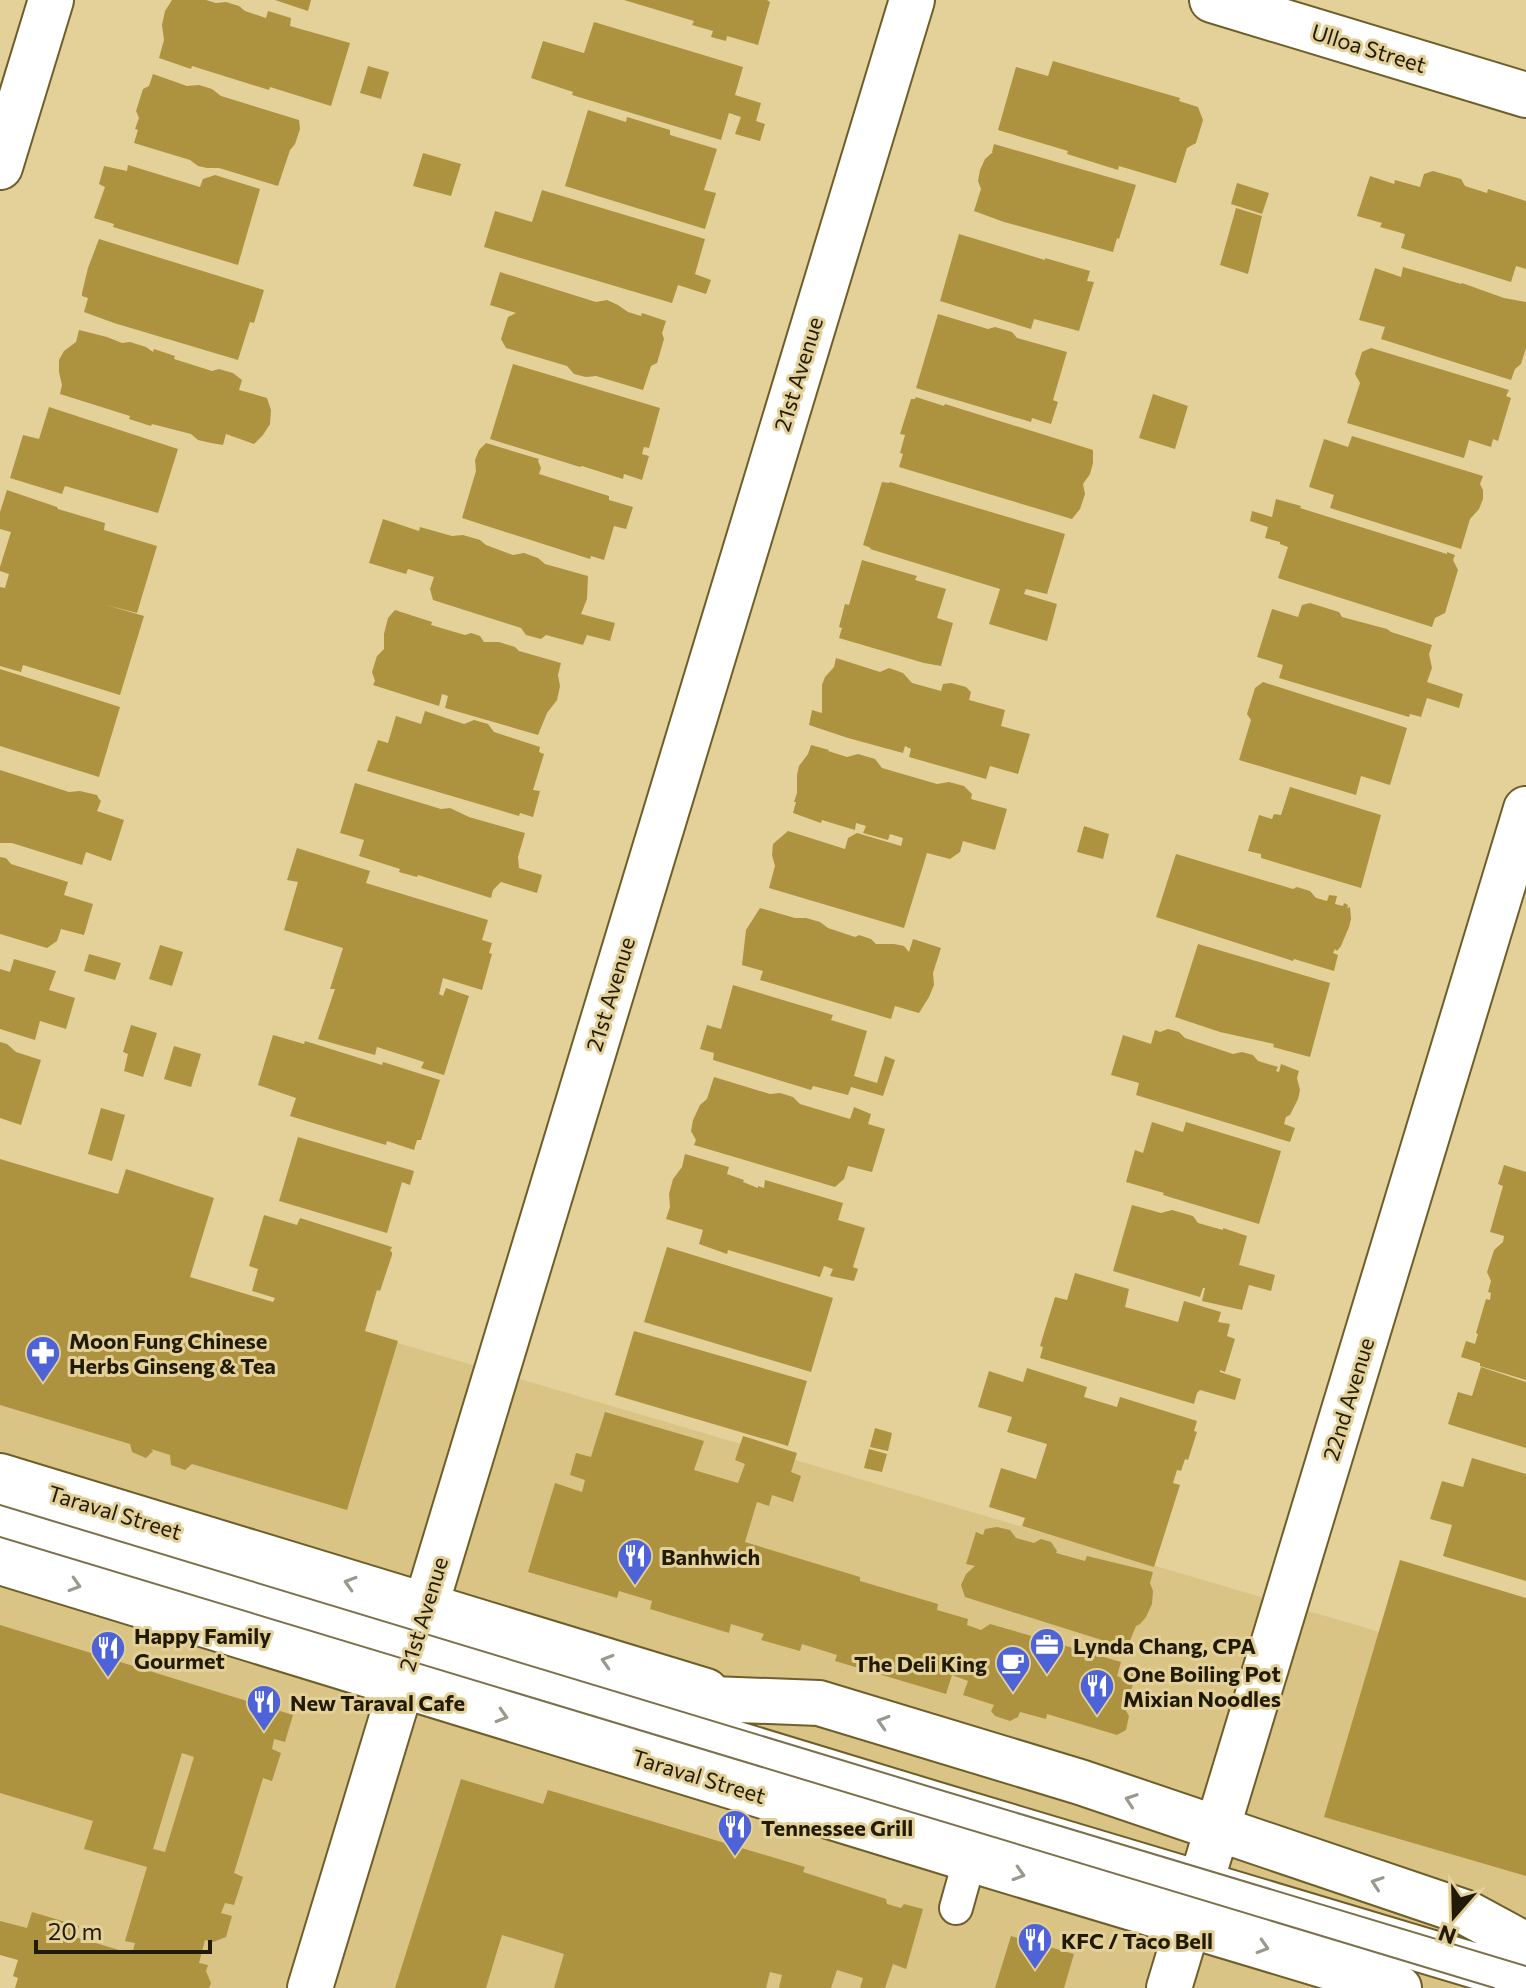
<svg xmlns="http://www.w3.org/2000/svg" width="1526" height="1988" font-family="Commissioner,sans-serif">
<rect width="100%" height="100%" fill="#e3d199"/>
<path fill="#d9c485" d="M0 1226 1526 1675V1988H195L0 1932Z"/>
<path fill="#ad933f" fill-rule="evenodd" d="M172 0H206L216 3 226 2 239 6 245 11 266 18 268 11 291 18 290 26 350 43 331 106 270 87 269 90 192 66 191 69 159 58 164 40 162 25 165 11Z
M275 0H311L308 11Z
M624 0H767L770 2 758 45 727 36 726 41 711 37 713 31 692 25 694 21Z
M594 22 743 67 735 95 761 103 756 121 765 124 760 141 735 134 741 117 729 113 721 140 572 95 573 92 531 78 543 41 584 53Z
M1053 61 1180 98 1179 101 1198 107 1203 120 1196 143 1187 148 1176 183 1119 166 1118 170 1067 154 1068 151 998 130 1016 67 1048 76Z
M368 66 389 72 381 99 360 93Z
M153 74 187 86 199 85 212 89 221 96 299 120 300 129 295 144 290 150 278 186 219 168H207L198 166 190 160 134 143 138 130 135 129 139 118 136 111 143 89 149 86Z
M588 110 626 122 627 117 670 130V135L717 149 704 190 716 193 705 229 565 186Z
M994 144 1136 185 1119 239 1117 238 1113 252 1004 222 974 211 981 189 978 181 980 170 985 159 993 152H992Z
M423 153 461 164 451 196 413 186Z
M128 165 200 187 203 179 215 175 260 189 238 265 113 227 114 224 94 218 105 187 99 184 104 166 127 171Z
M1433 171 1461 179 1465 186 1487 193 1488 189 1526 201V269L1516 266 1511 282 1401 248 1405 234 1380 227 1382 223 1357 216 1370 176 1394 184 1395 180 1420 187 1424 174Z
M1237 183 1269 193 1262 214 1231 204Z
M542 190 705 239 695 274 711 280 706 294 678 285 672 303 484 247 495 211 532 222Z
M1236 208 1262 216 1248 274 1220 265Z
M959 234 1045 260V258L1090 271 1087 281 1094 282 1079 331 1034 319 1031 329 940 301Z
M99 239 264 290 254 323 250 322 238 360 114 323 84 312 88 298 82 296V293L88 268Z
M1403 267 1461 284 1462 283 1504 298 1526 302V348L1521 364 1515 369 1511 380 1381 339 1385 327 1359 320 1375 268 1401 277Z
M500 272 596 302 607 300 618 305 628 312 641 316 642 313 666 321 662 333 664 339 657 363 651 366 643 390 596 376 586 377 574 374 567 366 506 348 501 339 508 317 516 313 490 305Z
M938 314 988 329 995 327 1012 332 1017 338 1067 352 1053 400 1058 402 1051 424 1032 418 1031 422 916 388Z
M79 330 107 337 122 343 130 342 146 347 153 352 154 349 175 356 174 359 212 371 219 369 233 373 242 380 239 390 267 398 271 410 270 424 263 435 254 444 226 434 223 445 211 443 198 440 191 434 152 424 151 426 129 419 130 416 60 394 62 385 59 372V360L64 351 76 342Z
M1371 348 1509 390 1506 396 1511 398 1498 441 1493 439 1491 447 1469 440 1464 458 1347 423 1360 383 1355 374 1362 352Z
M513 364 660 408 649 448 644 447 642 454 649 456 642 480 624 474 623 479 582 466 580 467 490 439Z
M1153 394 1188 406 1175 449 1139 438Z
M916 397 944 406 945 404 1093 450V463L1090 474 1083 484 1085 494 1080 509 1072 519 899 467 903 454 900 453 905 435 900 434 911 399H915Z
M49 407 178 449 158 513 65 486 62 494 10 478 23 435 39 439Z
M1352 436 1483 476 1480 484 1483 490V499L1479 509 1470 519 1461 549 1330 508 1334 495 1309 487 1324 439 1348 447Z
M486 443 539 459 538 461 541 468 539 474 609 496V500L633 507 626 529 614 526 604 560 591 556 590 559 462 518 476 471 475 460 479 450Z
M882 482 889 483 890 482 1065 534 1047 594 1026 589 1024 594 1057 604 1047 641 989 624 1000 589 870 549 871 548 863 545Z
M7 490 57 507 58 509 105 523 104 530 157 546 137 613 106 605 144 616 120 695 23 665 21 672 0 666V587L5 588 9 574 0 571V567L11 532 0 529V512Z
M1276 499 1301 506 1300 508 1447 554V552L1455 555 1453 560 1458 570 1445 613 1435 618 1432 627 1278 578 1288 547 1280 544V542L1265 538 1268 527 1250 521 1252 511 1272 517Z
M383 519 419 531 420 527 452 536 463 535 480 540 486 545 513 555 524 553 538 558 545 564 588 576 587 599 581 614 615 623 610 641 587 635 583 645 546 635 541 639 526 635 521 628 433 600 430 589 434 577 408 569 406 574 369 563Z
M862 560 917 576 915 580 946 589 937 618 953 623 941 666 924 663 839 638 842 628 839 627 845 604 849 605Z
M1310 603 1339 612 1342 617 1387 629 1391 632 1432 645 1429 654 1432 668 1427 682 1463 694 1459 708 1427 698 1421 717 1410 714 1409 717 1279 678 1283 665 1257 657 1272 609 1298 617 1302 605Z
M395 610 432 622 431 625 465 635 471 633 480 636 484 642H499L515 647 519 651 561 663 558 675 560 686 557 700 547 713 538 735 445 708 448 696 442 694 439 706 373 685 375 681 372 672 377 656 384 649V634L388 618Z
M836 658 880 672 889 668 903 673 912 683 941 691 943 684 951 683 966 687 971 692 969 700 1005 710 1001 726 1030 734 1018 774 990 766 986 779 909 757 911 749 905 746 903 753 848 738 809 725 812 710 822 713V685L825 677 834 667Z
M0 669 120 707 99 777 0 746Z
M1263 682 1407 728 1390 785 1361 776 1356 795 1239 760 1251 720 1247 714 1255 688Z
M425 711 464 724 474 720 488 724 494 732 540 747 539 752 544 754 533 790 540 791 533 817 520 813 519 816 367 771 378 740 388 743 396 716 421 724Z
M811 745 829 750 828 751 847 757 858 754 875 759 882 768 937 784 949 782 964 786 972 794 971 799 1007 809 995 850 963 841 960 852 950 859 927 853 904 928 769 888 775 866 772 855 773 844 788 831 845 849 848 838 857 833 901 846 903 838 890 834 888 840 863 833 866 826 856 823 855 830 822 820 821 823 793 813 796 802H794L797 793V775L799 766 808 754Z
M0 770 69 792 80 791 97 795 99 799 101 801 97 811 124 820 111 861 86 852 82 865 12 843H0Z
M355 783 441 809 450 808 469 817 525 833 518 857 519 868 542 875 537 893 501 882 493 890 491 898 418 875 417 877 399 872 400 869 359 856 364 840 340 833Z
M1290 787 1381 815 1361 888 1261 858V854L1248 851 1259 815 1272 819 1274 814 1281 815Z
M1084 826 1109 834 1103 859 1077 852Z
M297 848 370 871 366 883 488 920 482 940 492 943 489 953 492 954 482 990 443 978 439 994 443 996 446 988 469 996 444 1075 421 1068 424 1062 377 1047 375 1055 318 1039 335 989H330L343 948 284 930 298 882 287 880Z
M1176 854 1293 889 1297 887 1310 891 1316 898 1327 901 1329 895 1337 896 1335 904 1343 906 1344 903 1348 905 1347 908 1350 907 1351 919 1349 927 1341 946 1337 951 1335 949 1333 953 1338 955 1334 971 1294 959 1293 961 1156 917Z
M0 857 6 858 11 864 68 882 64 895 93 904 84 935 61 929 57 941 47 948 0 934Z
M760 908 795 918H806L820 922 828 928 855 937 859 935 871 939 876 944H894L904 946 909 952 913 939 941 948 933 973 934 985 929 997 919 1013 895 1006 891 1019 760 980 763 971 742 965 746 930Z
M1198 944 1330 983 1310 1057 1273 1047 1274 1044 1220 1032 1175 1017Z
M160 945 183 952 172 986 149 979Z
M89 954 121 963 115 980 84 971Z
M14 959 56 971 49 990 75 998 66 1029 40 1021 35 1040 0 1029V969L10 972Z
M733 985 833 1015 831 1020 867 1031 854 1076 877 1083 885 1056 895 1060 883 1096 851 1087 848 1095 813 1086 811 1090 713 1060 714 1053 700 1049 707 1025 721 1029Z
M131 1025 157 1033 143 1077 124 1071 128 1054 123 1052Z
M1168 1029 1179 1032 1185 1038 1233 1054 1242 1052 1253 1055 1258 1061 1278 1067 1276 1071 1279 1072 1281 1064 1299 1071 1297 1078 1300 1090 1298 1099 1290 1115 1286 1117 1284 1124 1295 1128 1290 1142 1136 1095 1139 1083 1111 1075 1123 1035 1151 1044 1155 1030 1160 1032Z
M273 1035 304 1044 305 1041 382 1065 383 1062 440 1080 421 1140H417L414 1150 387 1141 386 1145 290 1116 296 1098 258 1085Z
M0 1042 7 1044 16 1052 41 1060 21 1125 0 1118Z
M174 1046 201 1054 191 1087 164 1079Z
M714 1077 770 1094 780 1093 793 1097 800 1104 850 1119 854 1107 871 1114 868 1124 885 1129 872 1172 848 1166 844 1179 835 1187 694 1145 696 1140 691 1131 693 1120 700 1105 707 1099Z
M101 1108 125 1115 112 1161 88 1154Z
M1152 1122 1183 1132 1186 1122 1281 1151 1259 1224 1163 1195 1164 1193 1126 1182 1135 1150 1143 1153Z
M298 1137 414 1171 410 1185 402 1182 387 1233 279 1201Z
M685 1154 729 1167 727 1174 744 1180 743 1182 758 1188V1186L764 1188 765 1180 843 1203 838 1220 865 1228 853 1267 858 1269 854 1281 830 1276 833 1269 824 1266 820 1277 728 1250 727 1254 699 1244 703 1230 666 1219 670 1207 669 1194 673 1179 682 1167Z
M0 1159 118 1194 126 1169 214 1198 190 1277 273 1302 275 1298 252 1291 258 1269 249 1266 264 1215 297 1225 300 1218 392 1247 390 1251 392 1252V1255L380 1291 377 1290 365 1331 398 1341 347 1510 192 1464 185 1470 171 1465 170 1455 151 1449 153 1451 146 1458 132 1452 130 1444 0 1405Z
M1504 1165 1526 1172V1380L1480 1366V1363L1461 1357 1466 1341 1475 1344 1478 1334 1476 1333 1486 1299 1490 1300 1491 1293 1488 1292 1491 1281 1487 1272 1494 1250 1503 1242 1504 1236 1490 1232 1503 1186 1498 1184Z
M1132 1205 1161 1213 1172 1210 1193 1216 1198 1223 1223 1230V1228L1247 1236 1239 1265 1275 1275 1271 1291 1249 1285 1242 1310 1202 1301 1205 1288H1203L1200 1297 1113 1271Z
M667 1247 833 1298 811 1372 644 1322Z
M1075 1273 1129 1289 1125 1307 1178 1322 1184 1301 1221 1312 1218 1322 1230 1324 1227 1336 1235 1339 1225 1372 1220 1370V1372L1241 1379 1235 1400 1200 1390 1197 1393 1194 1404 1040 1358 1043 1347 1040 1346 1055 1297 1067 1300Z
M634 1331 807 1381 788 1446 615 1395Z
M1481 1367 1526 1382V1448L1448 1424 1458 1392 1472 1396Z
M1027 1368 1087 1387 1084 1397 1117 1407 1120 1397 1197 1421 1194 1431 1197 1432 1188 1460 1185 1459 1181 1471 1177 1470 1173 1483 1180 1485 1154 1567 1022 1526 1025 1518 989 1507 1001 1468 1036 1479 1047 1444 1007 1432 1012 1417 978 1407 989 1371 1023 1382Z
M605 1412 704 1441 694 1470 738 1483 745 1464 735 1460 743 1436 797 1453 791 1472 801 1476 793 1502 772 1495 769 1506 757 1502 745 1542 860 1577V1581L938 1604 937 1610 968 1619 967 1625 981 1630 990 1624 1121 1662 1117 1676 1124 1679 1126 1671 1136 1675 1125 1709 1129 1716 1126 1730 1117 1735 1047 1714 1046 1719 1020 1712 1018 1717 1010 1721 995 1716 991 1711 994 1705 963 1695 968 1681 952 1675 946 1694 835 1661 837 1655 802 1644 800 1651 761 1640 764 1634 731 1624 729 1633 650 1609 652 1601 619 1591 617 1598 528 1572 555 1483 582 1492 585 1480 570 1475 576 1453 591 1457Z
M875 1428 892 1433 888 1451 870 1447Z
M869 1449 887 1454 882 1472 864 1468Z
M1472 1458 1526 1474V1581L1443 1556 1452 1525 1430 1519 1442 1481 1463 1487Z
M997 1527 1010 1530 1016 1538 1034 1543 1041 1539 1051 1542 1057 1551 1056 1553 1085 1561 1087 1556 1153 1572 1150 1583 1153 1591 1152 1604 1146 1617 1140 1624 1136 1626 1127 1648 965 1597 961 1585 966 1574 975 1566 966 1564 976 1532 983 1535 985 1529Z
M1400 1560 1526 1598V1876L1324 1817Z
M0 1625 293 1715 285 1742 274 1739 272 1749 281 1753 272 1781 263 1778 234 1873 243 1877 234 1905 225 1903 221 1913 232 1916 226 1937 213 1942 205 1940 199 1963 208 1965 206 1971 211 1983 209 1988H15L18 1978 13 1976 18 1960 0 1955V1921L27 1928 32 1912 79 1926 76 1937 132 1954 135 1943 125 1941 147 1867 84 1849 93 1821 0 1793ZM182 1753 194 1757 165 1852 153 1849Z
M461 1779 543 1804 548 1790 805 1867 803 1872 886 1899 887 1904 901 1908 904 1904 923 1909 906 1969 893 1964 885 1988H860L863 1978 837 1970 831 1988H779L782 1975 770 1972 766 1988H554L564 1954 502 1935 486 1988H395Z
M1011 1936 1074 1954 1064 1988H995Z"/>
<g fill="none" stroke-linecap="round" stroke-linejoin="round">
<defs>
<path id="service" d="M956 1908 975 1840"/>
<path id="minor" d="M1212 0 1526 95
M0 167 51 0
M0 1476 706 1691
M0 1562 969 1859 1399 1988
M310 1988 912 0
M1169 1988 1526 809"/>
<path id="tertiary" d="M0 1520 931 1803 1526 1981
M634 1696 819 1703 1080 1782 1467 1913 1526 1945"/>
</defs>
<use href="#service" stroke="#6f5e29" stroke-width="36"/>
<use href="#minor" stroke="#6f5e29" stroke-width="48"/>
<use href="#tertiary" stroke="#6f5e29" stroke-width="48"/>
<use href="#service" stroke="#fff" stroke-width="32"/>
<use href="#minor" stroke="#fff" stroke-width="44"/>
<use href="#tertiary" stroke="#fff" stroke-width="44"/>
<path stroke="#7c704a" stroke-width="2" d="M0 1505 934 1788 1526 1966
M0 1537 1494 1988"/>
</g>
<defs><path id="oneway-chevron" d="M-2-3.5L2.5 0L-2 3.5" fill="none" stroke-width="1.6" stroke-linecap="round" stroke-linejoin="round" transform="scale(2)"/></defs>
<g stroke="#9b988e">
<use href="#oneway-chevron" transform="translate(350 1583) rotate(-163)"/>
<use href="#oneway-chevron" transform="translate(75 1585) rotate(17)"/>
<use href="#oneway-chevron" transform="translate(607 1661) rotate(-163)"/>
<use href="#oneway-chevron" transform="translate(502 1716) rotate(17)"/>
<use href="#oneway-chevron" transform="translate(883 1722) rotate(-163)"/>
<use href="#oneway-chevron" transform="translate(1131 1800) rotate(-161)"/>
<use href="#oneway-chevron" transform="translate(1019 1874) rotate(17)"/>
<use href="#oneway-chevron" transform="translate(1377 1883) rotate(-161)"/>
<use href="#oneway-chevron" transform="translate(1263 1947) rotate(17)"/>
</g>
<defs>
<symbol id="pharmacy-pin" viewBox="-11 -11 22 30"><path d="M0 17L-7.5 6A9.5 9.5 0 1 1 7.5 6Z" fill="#4f63d8" stroke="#e3d199"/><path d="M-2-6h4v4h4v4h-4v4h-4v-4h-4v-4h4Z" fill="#fff"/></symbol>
<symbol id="restaurant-pin" viewBox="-11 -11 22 30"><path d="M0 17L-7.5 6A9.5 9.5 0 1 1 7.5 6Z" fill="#4f63d8" stroke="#e3d199"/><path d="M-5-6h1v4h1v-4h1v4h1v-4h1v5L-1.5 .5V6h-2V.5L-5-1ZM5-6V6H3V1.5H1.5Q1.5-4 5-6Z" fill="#fff"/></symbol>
<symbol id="office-pin" viewBox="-11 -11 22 30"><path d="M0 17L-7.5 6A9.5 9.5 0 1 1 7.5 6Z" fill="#4f63d8" stroke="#e3d199"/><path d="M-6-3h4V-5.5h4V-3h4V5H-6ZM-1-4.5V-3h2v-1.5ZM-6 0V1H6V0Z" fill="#fff"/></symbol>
<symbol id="cafe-pin" viewBox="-11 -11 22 30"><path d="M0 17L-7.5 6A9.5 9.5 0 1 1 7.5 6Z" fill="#4f63d8" stroke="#e3d199"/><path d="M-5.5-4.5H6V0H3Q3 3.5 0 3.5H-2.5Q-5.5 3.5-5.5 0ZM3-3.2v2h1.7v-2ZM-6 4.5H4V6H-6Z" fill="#fff"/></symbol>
</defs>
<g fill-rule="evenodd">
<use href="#pharmacy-pin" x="23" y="1333" width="40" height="54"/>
<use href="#restaurant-pin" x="615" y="1536" width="40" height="54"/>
<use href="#office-pin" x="1027" y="1625" width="40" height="54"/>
<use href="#restaurant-pin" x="88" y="1628" width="40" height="54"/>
<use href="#cafe-pin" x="993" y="1643" width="40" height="54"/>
<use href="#restaurant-pin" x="1077" y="1666" width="40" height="54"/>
<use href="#restaurant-pin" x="244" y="1682" width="40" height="54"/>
<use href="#restaurant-pin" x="715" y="1807" width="40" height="54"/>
<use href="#restaurant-pin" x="1015" y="1920" width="40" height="54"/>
</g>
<g text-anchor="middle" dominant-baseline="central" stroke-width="6" stroke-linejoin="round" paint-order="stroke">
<g font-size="22" fill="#211a05" stroke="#e3d199">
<text transform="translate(1369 48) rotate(17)">Ulloa Street</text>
<text transform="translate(798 374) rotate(-73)">21st Avenue</text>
<text transform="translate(610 994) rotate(-73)">21st Avenue</text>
<text transform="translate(1348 1399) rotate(-73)">22nd Avenue</text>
<text transform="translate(115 1512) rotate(17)">Taraval Street</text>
<text transform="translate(423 1614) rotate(-73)">21st Avenue</text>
<text transform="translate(699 1776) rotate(17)">Taraval Street</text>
</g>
<g font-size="22" font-weight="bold" fill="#211a05" stroke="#e3d199" text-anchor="start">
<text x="69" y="1340">Moon Fung Chinese<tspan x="69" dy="25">Herbs Ginseng &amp; Tea</tspan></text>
<text x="661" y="1556">Banhwich</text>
<text x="134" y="1635">Happy Family<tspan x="134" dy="25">Gourmet</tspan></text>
<text x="1073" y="1645">Lynda Chang, CPA</text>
<text x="987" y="1663" text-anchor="end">The Deli King</text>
<text x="1123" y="1673">One Boiling Pot<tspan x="1123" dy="25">Mixian Noodles</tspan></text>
<text x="290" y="1702">New Taraval Cafe</text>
<text x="761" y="1827">Tennessee Grill</text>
<text x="1061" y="1940">KFC / Taco Bell</text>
</g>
</g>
<g transform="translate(1454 1916) rotate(200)" stroke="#e3d199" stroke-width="6" paint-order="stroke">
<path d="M0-6L14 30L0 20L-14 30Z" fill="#211a05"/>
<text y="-12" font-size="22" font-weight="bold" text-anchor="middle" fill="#211a05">N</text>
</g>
<path d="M36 1940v12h174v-12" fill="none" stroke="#211a05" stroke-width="4"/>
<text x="48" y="1940" font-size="24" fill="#211a05" stroke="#e3d199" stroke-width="6" paint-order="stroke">20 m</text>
</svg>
